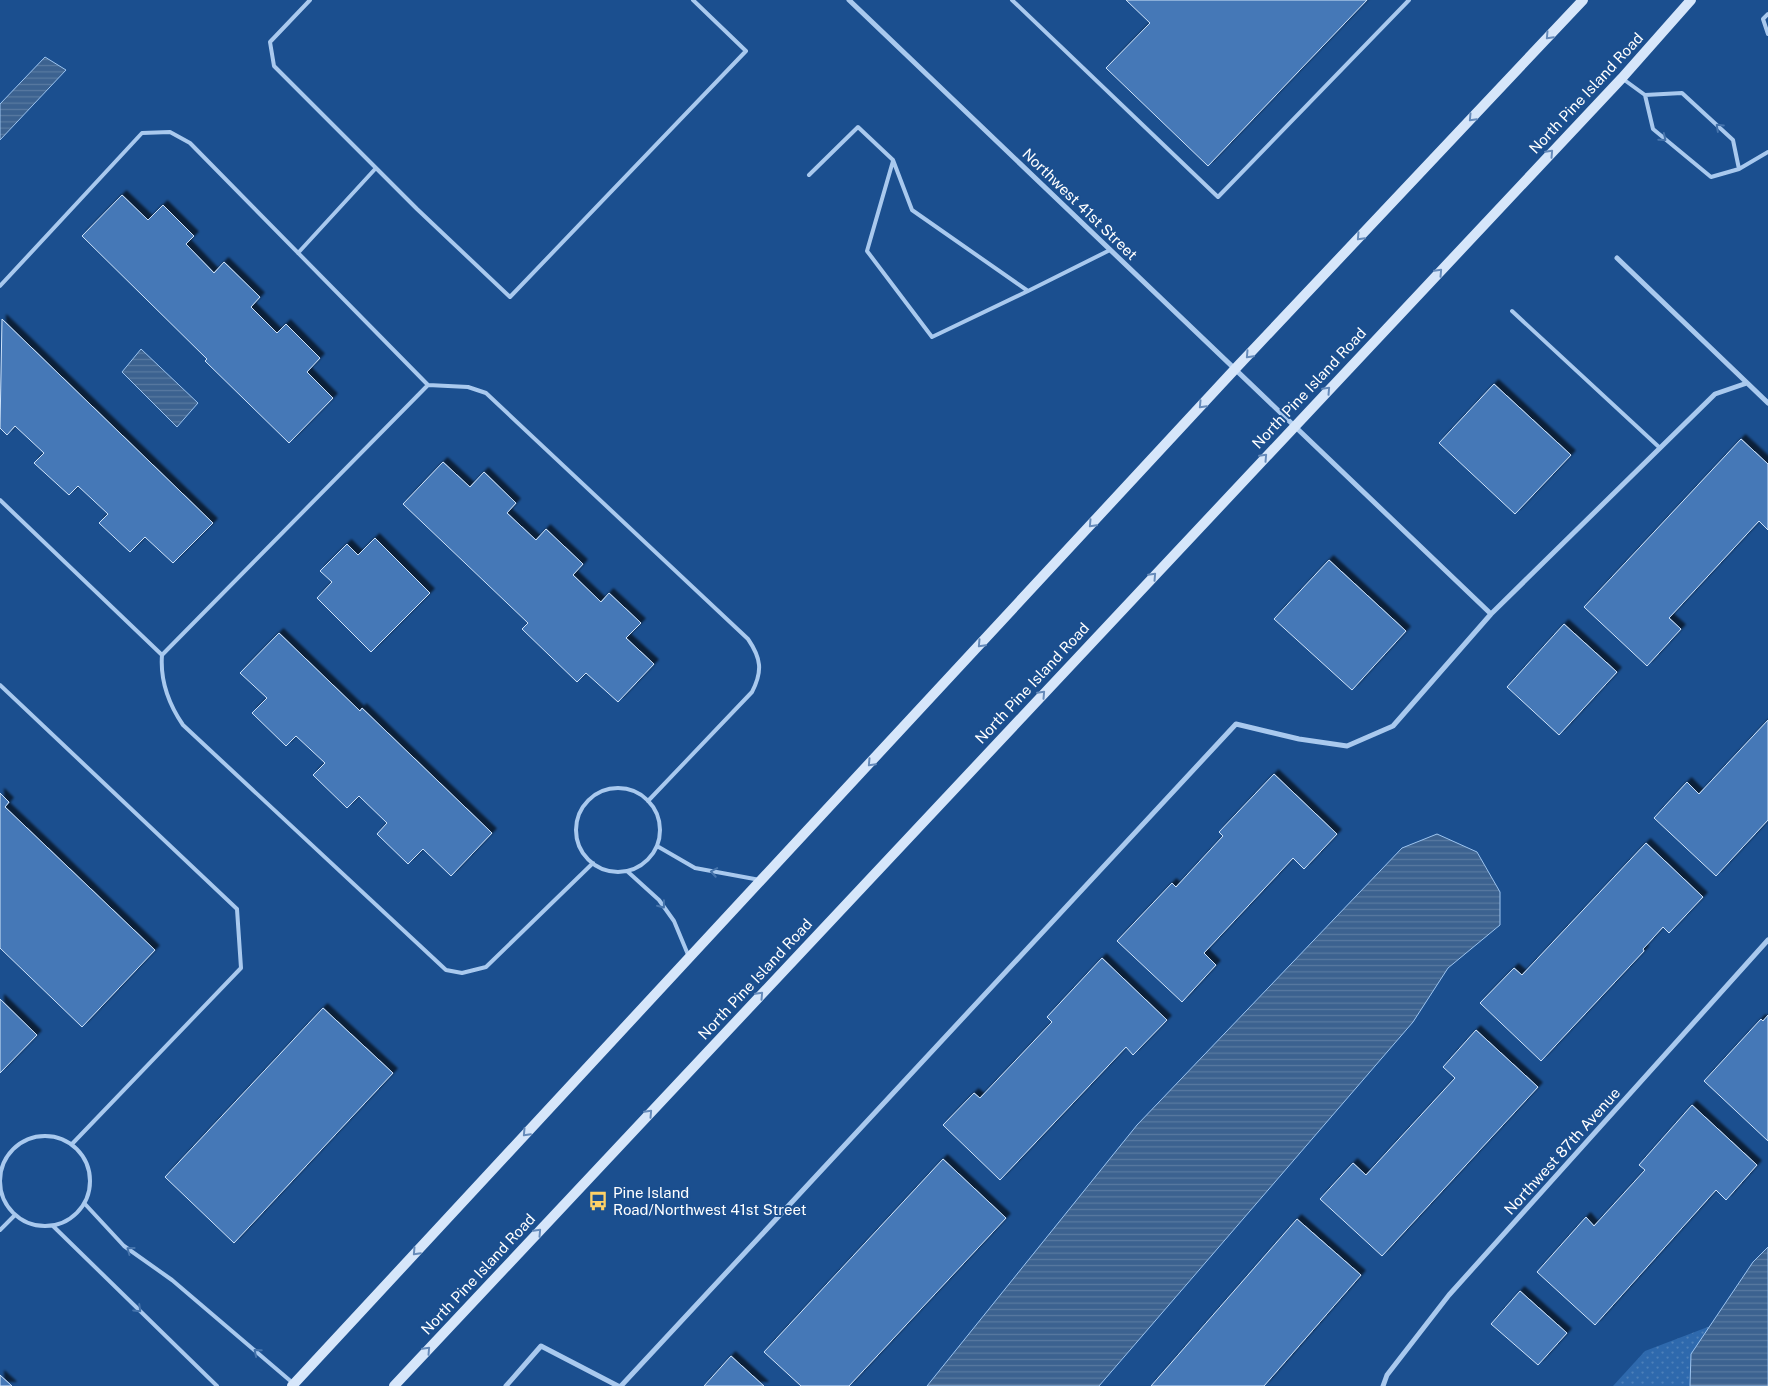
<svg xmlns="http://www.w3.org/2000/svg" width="1768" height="1386" font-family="'Public Sans',sans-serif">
<defs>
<pattern id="grass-dots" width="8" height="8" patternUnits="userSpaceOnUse" patternTransform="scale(1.25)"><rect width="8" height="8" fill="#2e69ad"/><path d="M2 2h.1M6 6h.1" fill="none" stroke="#4d80b9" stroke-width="1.8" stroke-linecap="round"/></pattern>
<pattern id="water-rules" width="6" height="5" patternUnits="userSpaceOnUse" patternTransform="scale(1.25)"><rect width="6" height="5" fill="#3c6290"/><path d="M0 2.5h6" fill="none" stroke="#597aa1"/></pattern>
<filter id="shadow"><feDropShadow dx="4.5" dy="-4.5" stdDeviation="1" flood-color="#0009"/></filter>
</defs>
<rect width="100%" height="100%" fill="#1b4f8f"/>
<path fill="url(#grass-dots)" d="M1768 1304V1386H1613L1645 1351Z"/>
<path fill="url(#water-rules)" stroke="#9cc4f0" d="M45 57 66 70 0 140V104Z
M141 349 198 403 177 427 122 372Z
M1437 834 1477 852 1500 892V925L1448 968 1413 1022 1099 1386H927L1137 1125 1402 848Z
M1768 1247V1386H1690L1691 1354 1753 1262Z"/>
<path fill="#4478b7" stroke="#cfe3fa" filter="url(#shadow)" d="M1126 0H1367L1208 166 1106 68 1150 23Z
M122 195 148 220 163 205 194 236 186 244 214 273 224 262 260 297 251 307 277 333 286 324 320 358 307 372 333 398 289 443 205 361 207 359 82 236Z
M2 319 213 523 173 563 145 537 130 552 99 523 108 514 78 486 69 495 34 463 44 453 15 426 7 435 0 428Z
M1494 384 1571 455 1515 514 1439 443Z
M1741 439 1768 464V530L1759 521 1669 618 1681 629 1647 666 1584 607Z
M443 462 470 487 484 472 516 503 507 513 536 540 546 529 583 564 573 575 601 602 609 593 641 623 626 638 654 664 618 702 586 673 577 682 522 629 528 623 403 504Z
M375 538 430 593 371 652 317 598 332 582 320 571 347 544 358 555Z
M1329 560 1406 631 1352 690 1274 619Z
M1564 624 1617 672 1559 735 1507 687Z
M279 633 360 711 362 708 492 833 451 876 423 849 408 864 377 834 387 823 359 796 347 808 313 775 325 763 296 736 286 746 252 713 267 698 240 673Z
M1768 720V820L1716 876 1654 818 1687 782 1699 794Z
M1274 774 1337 834 1304 869 1293 858 1204 953 1216 965 1182 1002 1117 941 1172 883 1176 887 1223 836 1219 832Z
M0 793 9 802 5 807 155 950 82 1027 0 948Z
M1646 843 1703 897 1669 933 1663 927 1643 949 1644 951 1541 1061 1480 1003 1514 968 1522 975Z
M1102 958 1167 1020 1133 1055 1126 1047 1000 1180 943 1125 974 1093 980 1098 1052 1022 1047 1017Z
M0 999 37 1035 0 1073Z
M323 1008 393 1073 234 1243 165 1177Z
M1768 1015V1141L1704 1081 1761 1019 1763 1021Z
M1476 1030 1538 1087 1382 1256 1320 1199 1353 1163 1366 1175 1455 1078 1443 1067Z
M1692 1105 1757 1165 1726 1200 1716 1190 1595 1325 1537 1272 1586 1217 1594 1226 1645 1170 1639 1165Z
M943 1159 1006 1218 849 1386H801L764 1352Z
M1297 1219 1361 1275 1264 1386H1151Z
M1520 1291 1567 1333 1538 1365 1491 1324Z
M731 1356 764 1386H704Z
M0 1375 12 1386H0Z"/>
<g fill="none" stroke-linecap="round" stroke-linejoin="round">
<path stroke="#a9c9ee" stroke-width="4" d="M310 0 270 42 274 66 417 209 510 297 746 51 693 0
M1012 0 1218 197 1409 0
M1768 14 1763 19 1768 34
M1623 79 1645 95 1653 129 1711 177 1739 169 1768 152
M1645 95 1682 93 1733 140 1739 169
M893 161 867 251 932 337 1028 291
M809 175 858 127 893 160 912 210 1028 291 1110 250
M298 253 376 168
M0 286 142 133 170 132 190 143 428 385 468 387 486 393 748 639C761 658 763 671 752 692L648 801
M1512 311 1660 448
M428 385 162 655C160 681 168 703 183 725L446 970 462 973 486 967 593 863
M0 500 162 655
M0 685 237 909 241 968 72 1144
M576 830a42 42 0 1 1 84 0a42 42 0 1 1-84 0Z
M657 846 695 868 760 880
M627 871 659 900 674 921 689 957
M0 1181a45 45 0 1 1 90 0a45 45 0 1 1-90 0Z
M85 1204 124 1246 172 1280 294 1384
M53 1226 217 1386
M0 1230 15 1215"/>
<path stroke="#a9c9ee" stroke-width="5" d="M849 0 1491 614
M1617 258 1768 403
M506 1386 541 1346 618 1386
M621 1386 1236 724 1299 739 1347 746 1393 726 1491 614 1715 394 1747 383
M1383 1386 1387 1375 1449 1295 1768 940"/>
<path stroke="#d6e6fa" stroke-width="10" d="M292 1386 1235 369 1583 0
M394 1386 1622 78 1691 0"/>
</g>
<defs><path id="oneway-chevron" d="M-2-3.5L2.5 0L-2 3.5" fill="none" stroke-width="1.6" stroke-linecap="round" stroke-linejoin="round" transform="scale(1.25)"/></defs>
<g stroke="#668bba">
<use href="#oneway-chevron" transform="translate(1549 36) rotate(133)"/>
<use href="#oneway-chevron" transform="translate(1472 118) rotate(133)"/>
<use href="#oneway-chevron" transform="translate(1550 153) rotate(-47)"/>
<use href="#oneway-chevron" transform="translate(1360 237) rotate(133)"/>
<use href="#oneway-chevron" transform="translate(1439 272) rotate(-47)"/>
<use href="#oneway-chevron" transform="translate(1249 355) rotate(133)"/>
<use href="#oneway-chevron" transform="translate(1327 390) rotate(-47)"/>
<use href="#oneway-chevron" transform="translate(1202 405) rotate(133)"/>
<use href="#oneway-chevron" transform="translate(1264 457) rotate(-47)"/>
<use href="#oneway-chevron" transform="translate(1092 524) rotate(133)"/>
<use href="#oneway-chevron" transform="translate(1153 576) rotate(-47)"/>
<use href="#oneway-chevron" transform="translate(981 644) rotate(133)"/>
<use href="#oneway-chevron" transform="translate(1042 694) rotate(-47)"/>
<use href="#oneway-chevron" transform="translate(871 763) rotate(133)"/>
<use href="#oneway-chevron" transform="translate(760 995) rotate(-47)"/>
<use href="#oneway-chevron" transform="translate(649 1113) rotate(-47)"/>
<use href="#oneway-chevron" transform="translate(526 1133) rotate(133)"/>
<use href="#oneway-chevron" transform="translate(538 1232) rotate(-47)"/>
<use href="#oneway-chevron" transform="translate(416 1252) rotate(133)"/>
<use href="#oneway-chevron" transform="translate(427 1350) rotate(-47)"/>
</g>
<g stroke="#4674ac">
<use href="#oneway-chevron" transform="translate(1719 127) rotate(-137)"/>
<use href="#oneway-chevron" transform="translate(1663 138) rotate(39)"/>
<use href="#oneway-chevron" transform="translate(714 872) rotate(-170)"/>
<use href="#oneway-chevron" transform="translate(662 905) rotate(52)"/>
<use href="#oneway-chevron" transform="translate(130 1250) rotate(-144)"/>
<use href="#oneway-chevron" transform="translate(138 1309) rotate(44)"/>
<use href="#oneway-chevron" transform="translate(257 1352) rotate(-140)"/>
</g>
<defs>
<symbol id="bus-bare" viewBox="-9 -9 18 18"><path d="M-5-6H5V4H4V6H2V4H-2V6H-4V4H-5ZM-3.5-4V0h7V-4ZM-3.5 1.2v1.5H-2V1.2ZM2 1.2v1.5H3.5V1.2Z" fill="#ffd166" stroke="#1b4f8f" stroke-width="2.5" paint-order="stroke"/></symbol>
</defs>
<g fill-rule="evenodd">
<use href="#bus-bare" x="584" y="1187" width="28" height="28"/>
</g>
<g text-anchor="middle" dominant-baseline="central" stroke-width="4" stroke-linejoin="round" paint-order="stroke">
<g font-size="15" fill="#fff" stroke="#1b4f8f">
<text transform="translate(1586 93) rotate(-47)">North Pine Island Road</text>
<text transform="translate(1080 204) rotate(44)">Northwest 41st Street</text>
<text transform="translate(1309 388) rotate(-47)">North Pine Island Road</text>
<text transform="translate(1032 683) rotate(-47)">North Pine Island Road</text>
<text transform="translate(755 979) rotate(-47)">North Pine Island Road</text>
<text transform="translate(1562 1151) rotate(-48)">Northwest 87th Avenue</text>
<text transform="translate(478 1274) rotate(-47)">North Pine Island Road</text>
</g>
<g font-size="15" fill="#fff" stroke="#1b4f8f" text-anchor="start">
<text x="613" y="1192">Pine Island<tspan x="613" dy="17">Road/Northwest 41st Street</tspan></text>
</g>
</g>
</svg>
